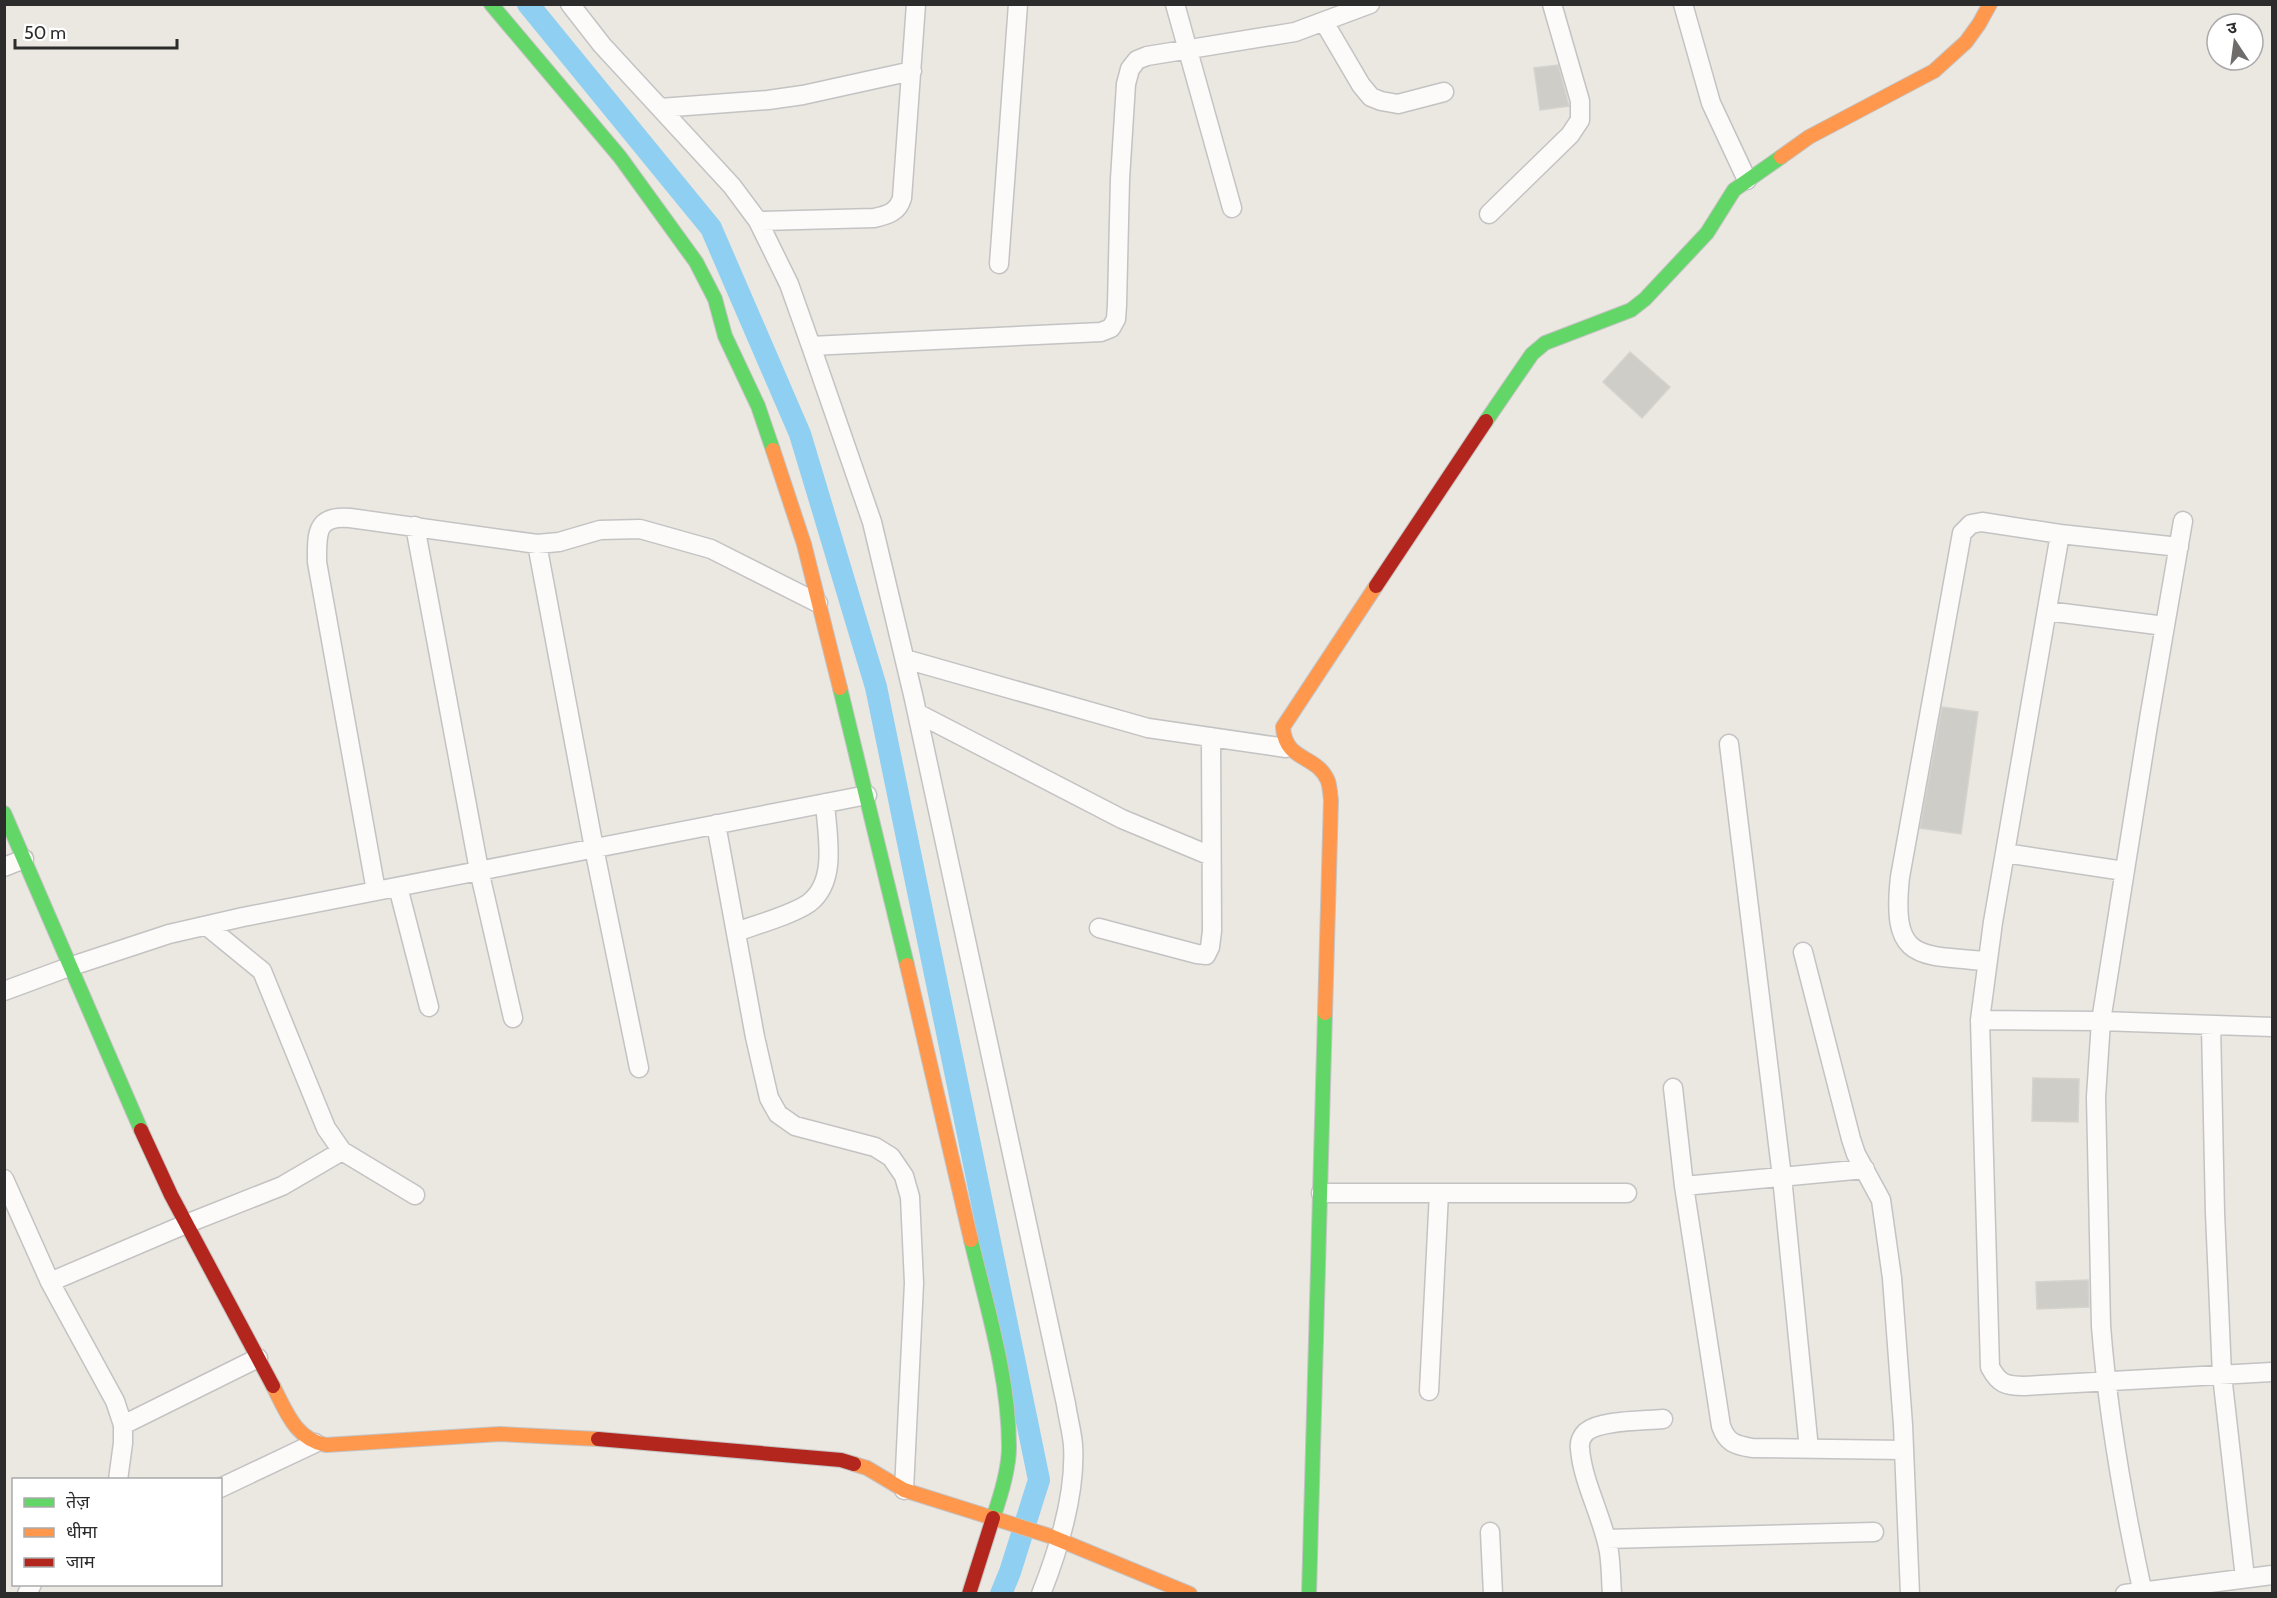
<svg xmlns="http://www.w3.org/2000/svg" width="2277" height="1598" font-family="Cabin,'Noto Sans Devanagari',sans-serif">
<rect width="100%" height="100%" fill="#ebe7e1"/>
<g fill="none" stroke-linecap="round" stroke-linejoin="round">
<path stroke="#8fd0f2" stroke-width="22" d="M528 4 711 228 800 434 876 687 1039 1480 1010 1572 1001 1594"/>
</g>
<path fill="#cfcdc8" stroke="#d5d3cd" stroke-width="1.5" d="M1558 65 1569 106 1540 110 1534 68Z
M1630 352 1670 387 1642 418 1603 382Z
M1942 707 1978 712 1961 834 1920 828Z
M2033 1078 2079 1079 2078 1122 2032 1121Z
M2088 1280 2089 1307 2037 1309 2036 1282Z"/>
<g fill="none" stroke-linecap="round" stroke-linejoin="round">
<defs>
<path id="street" d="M570 4 602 45 732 186 758 221 789 284 811 346 872 522 914 699 1066 1404C1068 1418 1072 1432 1073 1445 1076 1492 1058 1551 1041 1594
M1175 4 1232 208
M1683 4 1711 103 1747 180
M1324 22 1361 85 1371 97 1381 101 1398 104 1444 92
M660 108 768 100 803 95 912 71
M1489 214 1570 135 1580 120V101L1552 4
M758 221 874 218C888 215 898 212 902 198L916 4
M999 264 1018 4
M811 346 1101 332 1111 328 1116 319 1117 305 1120 179 1126 84 1130 69 1137 60 1147 56 1295 32 1370 4
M415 526 479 870 513 1018
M2060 534 1993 922 1980 1020 1990 1367C1999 1384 2006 1386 2024 1386L2272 1372
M537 544 594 848 639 1068
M2047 611 2165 626
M905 659 1148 728 1286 748
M917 713 1122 819 1211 856
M1729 744 1782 1177 1809 1449
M716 824 755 1037 769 1098 778 1114 795 1126 875 1147 891 1157 904 1176 910 1197 914 1283 904 1490
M2005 853 2124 871
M4 867 24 859
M398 887 429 1007
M376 891 317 562C317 534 315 515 350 518L537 544 559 542 600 530 640 529 711 549 818 603
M207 926 262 971 326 1128 342 1151 415 1195
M1099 928 1197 954 1206 955 1210 947 1212 931 1211 737
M736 932C755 925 792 915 809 903 838 881 827 835 825 803
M1803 952 1851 1139 1856 1154 1881 1200 1892 1278 1903 1425 1910 1594
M1987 961C1917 955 1891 961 1900 877L1962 533 1971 524 1982 522 2060 534 2179 547
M4 991 69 967 169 934 243 917 867 795
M1980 1020 2101 1021 2272 1027
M2211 1025 2215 1213 2222 1375 2245 1578
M1673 1088 1684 1186 1721 1426C1727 1443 1735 1445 1752 1448L1904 1450
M4 1179 50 1282 115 1401 123 1425V1443L118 1480
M1684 1186 1865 1169
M1321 1193H1627
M50 1282 186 1224 282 1186 342 1151
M1429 1391 1439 1193
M123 1425 258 1358
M220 1488 315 1443
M1490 1532 1493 1594
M1606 1539 1874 1532
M27 1594 32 1584
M1612 1594C1611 1580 1611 1565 1609 1552 1603 1517 1583 1484 1580 1449 1579 1442 1581 1437 1586 1432 1600 1420 1644 1421 1663 1419
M2125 1594 2272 1575
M2143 1594C2124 1506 2108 1416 2101 1326L2096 1097 2101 1021 2149 719 2183 521"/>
<path id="fast" d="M491 4 620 157 696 262 715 299 725 336 758 406 773 450
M1486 421 1532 354 1545 343 1631 310 1645 299 1707 233 1734 190 1781 157
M840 688 907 965
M4 813 141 1130
M971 1240C987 1308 1009 1377 1009 1447 1009 1468 1000 1498 993 1518
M1309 1594 1325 1013"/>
<path id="slow" d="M1781 157 1809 137 1934 71 1966 42 1979 24 1990 4
M773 450 804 544 840 688
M907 965 971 1240
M1325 1013 1331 800C1330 794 1330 787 1328 781 1317 754 1285 762 1283 727L1376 586
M273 1386C286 1411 295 1439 326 1445L500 1434 598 1439
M854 1464 867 1468 904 1490 1050 1536 1190 1594"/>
<path id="jam" d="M1376 586 1486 421
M141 1130 171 1195 273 1386
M598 1439 841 1460 854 1464
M969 1594 993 1518"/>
</defs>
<use href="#street" stroke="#c4c3c3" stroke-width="21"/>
<use href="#fast" stroke="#c4c3c3" stroke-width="16"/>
<use href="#slow" stroke="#c4c3c3" stroke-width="16"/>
<use href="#jam" stroke="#c4c3c3" stroke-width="16"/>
<use href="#street" stroke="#fcfbfa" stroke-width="18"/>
<use href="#fast" stroke="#63d668" stroke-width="14"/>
<use href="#slow" stroke="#ff974d" stroke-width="14"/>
<use href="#jam" stroke="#b3261e" stroke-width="14"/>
</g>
<rect width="2277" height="1598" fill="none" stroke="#2c2c2c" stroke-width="12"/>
<rect x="12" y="1478" width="210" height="108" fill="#ffffff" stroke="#ababab" stroke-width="1.5"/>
<rect x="24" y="1498" width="30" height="9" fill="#63d668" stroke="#ababab" stroke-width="1.5"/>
<text x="66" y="1508" font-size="18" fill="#2c2c2c">तेज़</text>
<rect x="24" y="1528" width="30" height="9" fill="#ff974d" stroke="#ababab" stroke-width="1.5"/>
<text x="66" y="1538" font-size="18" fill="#2c2c2c">धीमा</text>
<rect x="24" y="1558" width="30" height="9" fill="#b3261e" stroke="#ababab" stroke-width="1.5"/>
<text x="66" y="1568" font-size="18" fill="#2c2c2c">जाम</text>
<g transform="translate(2235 42) rotate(347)"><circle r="28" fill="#ffffff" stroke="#ababab" stroke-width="1.5"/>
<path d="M0-4.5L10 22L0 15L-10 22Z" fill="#6f6d6b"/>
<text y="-9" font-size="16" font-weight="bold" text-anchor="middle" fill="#2c2c2c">उ</text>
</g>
<path d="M15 39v9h162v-9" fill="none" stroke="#2c2c2c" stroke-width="3"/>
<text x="24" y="39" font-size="18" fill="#2c2c2c" stroke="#ffffff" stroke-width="4.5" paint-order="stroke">50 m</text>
</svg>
